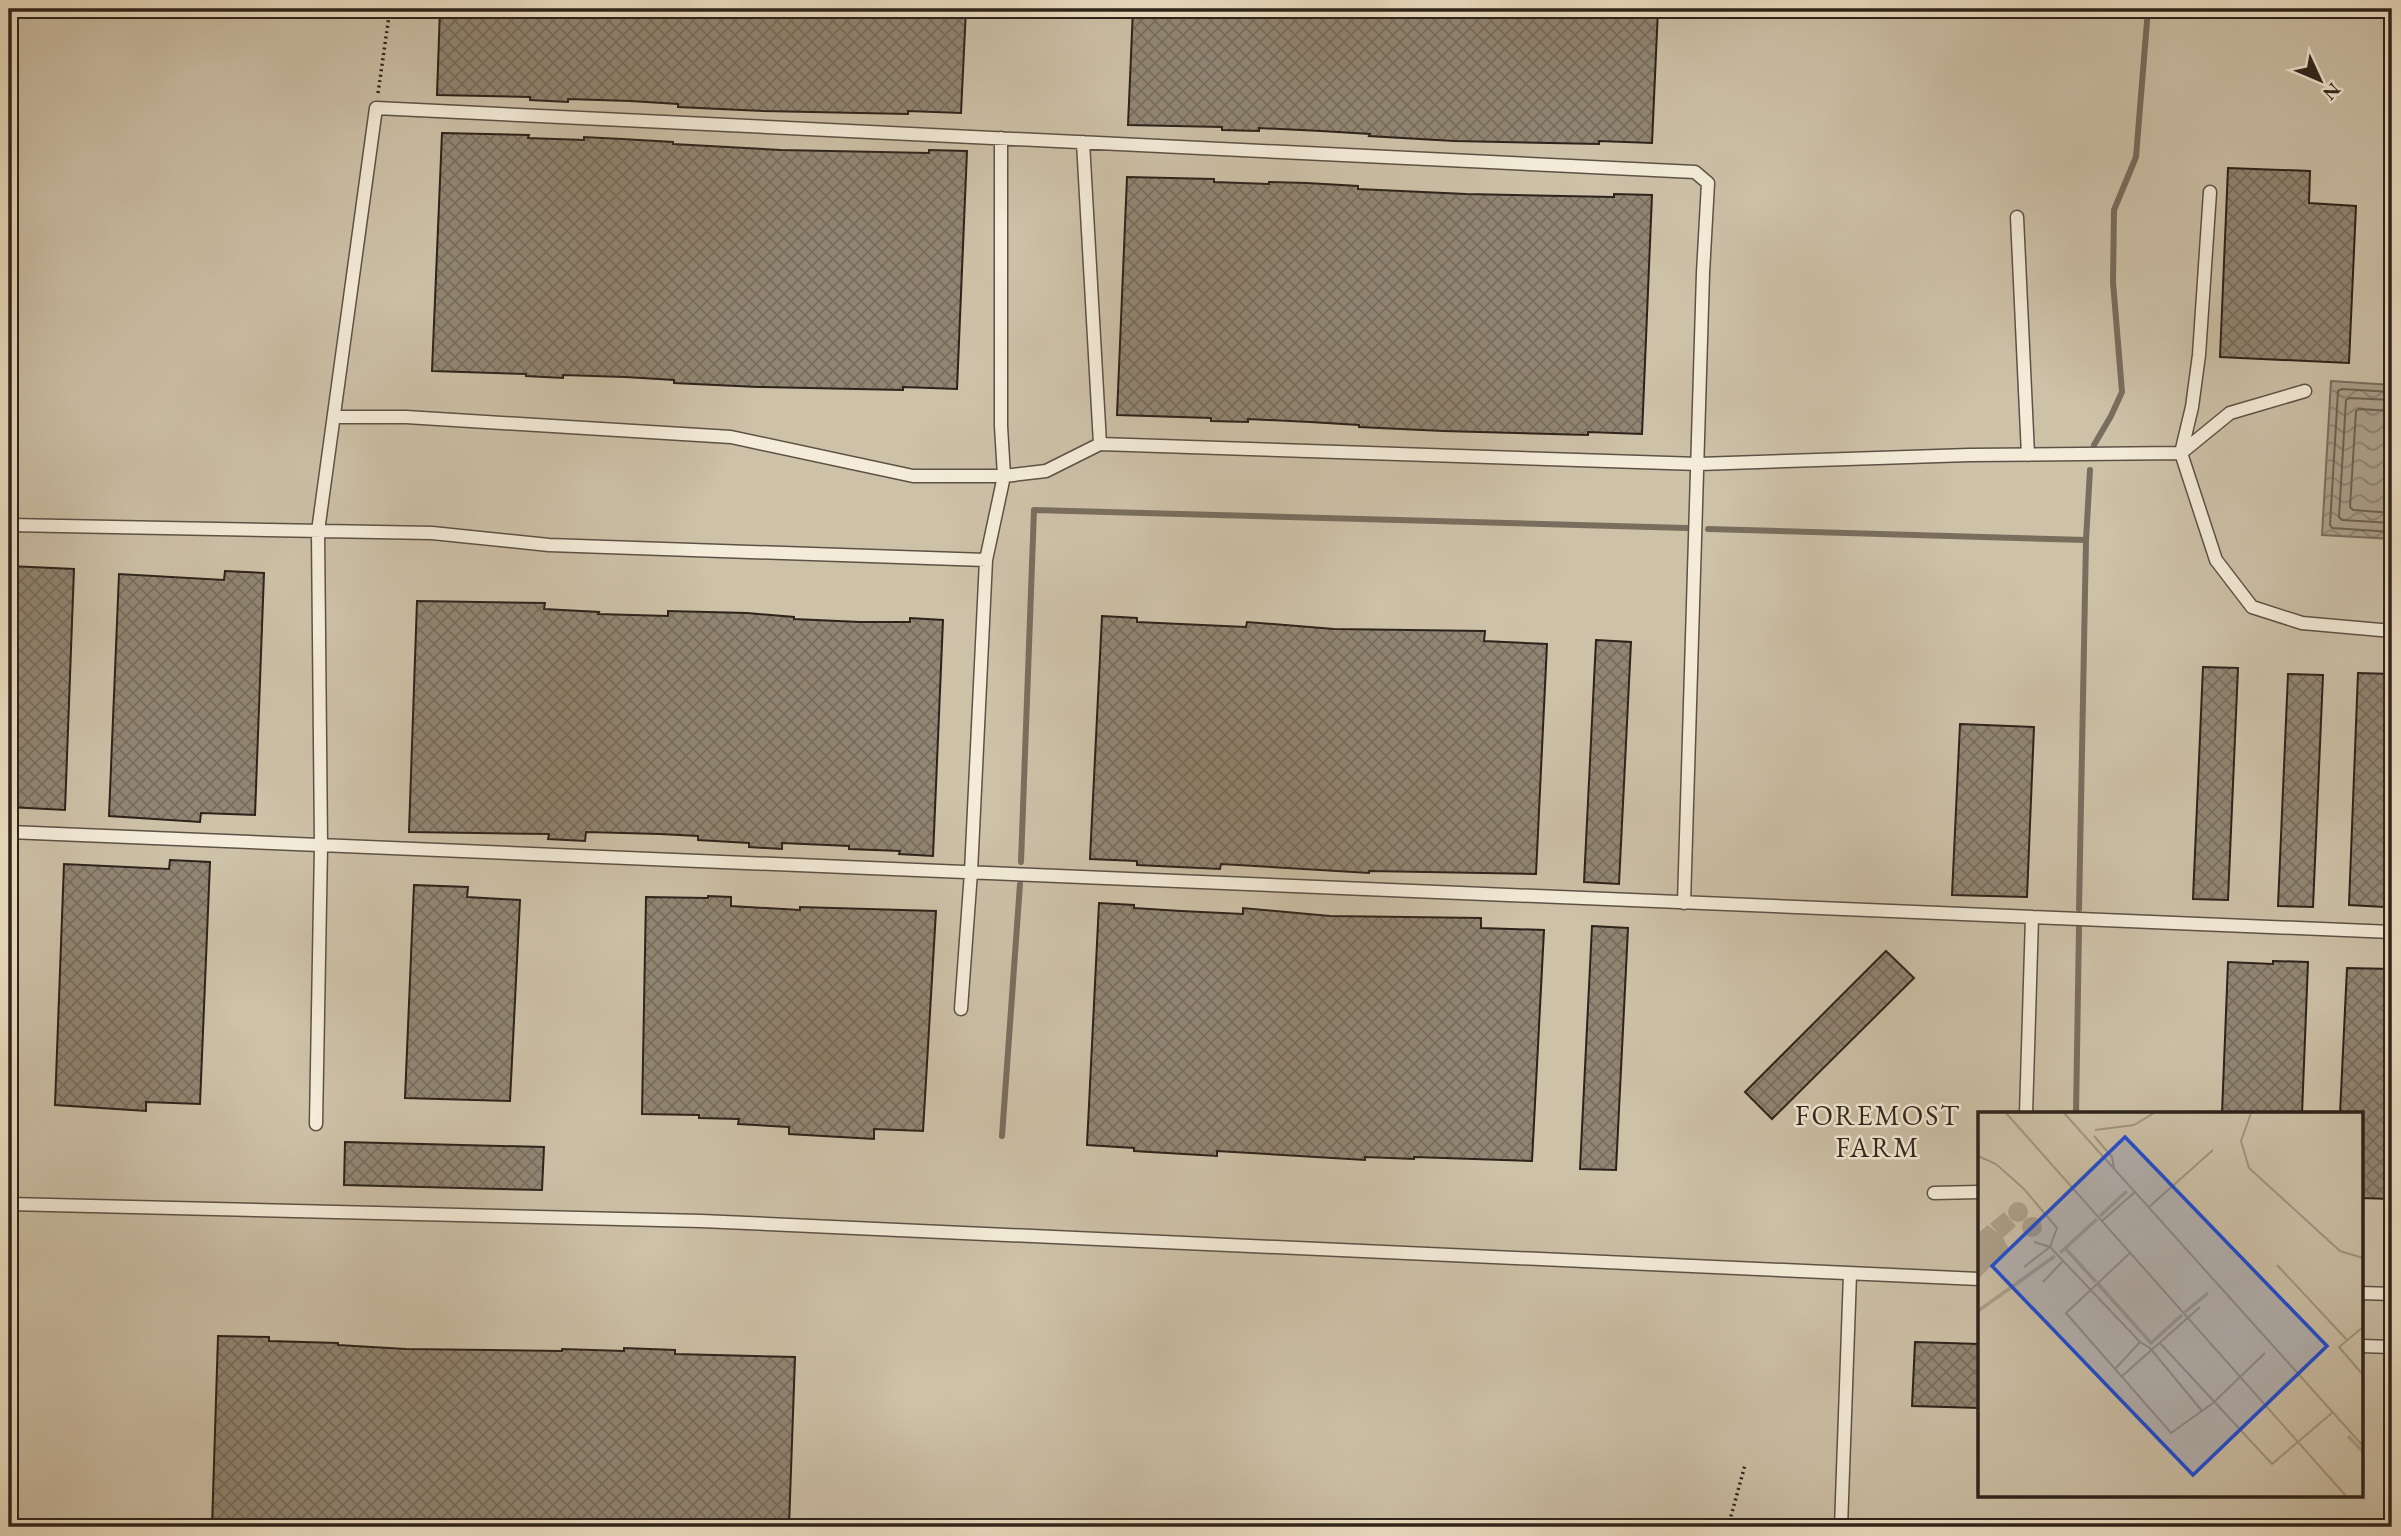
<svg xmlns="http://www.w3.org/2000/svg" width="2401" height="1536" font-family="'EB Garamond',serif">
<defs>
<pattern id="water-waves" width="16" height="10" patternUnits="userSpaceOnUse" patternTransform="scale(1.75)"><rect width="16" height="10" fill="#aca08b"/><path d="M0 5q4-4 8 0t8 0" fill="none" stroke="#8c8271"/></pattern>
<pattern id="building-cross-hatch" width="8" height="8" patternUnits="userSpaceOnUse" patternTransform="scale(1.75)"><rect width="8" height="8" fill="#918673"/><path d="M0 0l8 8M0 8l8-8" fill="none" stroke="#776d5e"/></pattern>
</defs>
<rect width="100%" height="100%" fill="#eee1c5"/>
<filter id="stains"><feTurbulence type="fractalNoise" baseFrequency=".00286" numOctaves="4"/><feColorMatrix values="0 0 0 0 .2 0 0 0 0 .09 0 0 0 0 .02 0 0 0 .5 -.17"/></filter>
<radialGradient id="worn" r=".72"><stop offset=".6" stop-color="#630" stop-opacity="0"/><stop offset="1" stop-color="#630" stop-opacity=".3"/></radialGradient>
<path fill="#cdc1a8" stroke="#7d7262" stroke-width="2" fill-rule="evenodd" d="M9 9H2392V1527H9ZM1979 1114H2361V1496H1979Z"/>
<path fill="url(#water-waves)" stroke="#796e5e" stroke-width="2" d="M2331 381 2392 385V539L2322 535Z"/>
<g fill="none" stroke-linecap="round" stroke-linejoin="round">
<path stroke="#6c6253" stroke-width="2" d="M2392 392 2342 389 2338 391 2330 525 2332 528 2392 532
M2392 400 2349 398 2346 400 2339 517 2342 520 2392 523
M2392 411 2359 409 2356 411 2350 507 2353 510 2392 513"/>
<path stroke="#796e5e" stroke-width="6" d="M2094 445 2111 416 2122 392 2113 282 2114 210 2136 157 2148 9
M1708 529 2086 540
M1021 862 1034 510 1687 528
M2079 909 2086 540 2090 470
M2076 1114 2079 927
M1002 1136 1020 884"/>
</g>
<path fill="url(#building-cross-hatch)" stroke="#2d231b" stroke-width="2" d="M440 9H966L961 113 908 111V114L763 111 678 107V104L630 101 568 99V102L530 100V97L437 95Z
M1133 9H1658L1652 143 1599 141V144L1454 141 1369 136 1370 134 1321 131 1259 128V131L1222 130V127L1128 125Z
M442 133 529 135 528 138 584 140V137L622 139 673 142V144L781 150 929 153V150L967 151 957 389 903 387V390L758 387 674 383V380L625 377 563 375V378L526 376V374L432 371Z
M2228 168 2310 171 2309 203 2356 206 2349 363 2220 357Z
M1127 177 1214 179V182L1269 184V182L1307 183 1358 186V189L1466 194 1614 197V194L1652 195 1642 434 1588 432V435L1443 431 1359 427V425L1310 422 1248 419V422L1211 421V418L1117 415Z
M9 566 74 569 65 810 9 807Z
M225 571 264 573 255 815 201 813 200 822 109 816 119 574 224 580Z
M417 601 545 603 544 609 599 612 598 614 668 616V611L747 613 794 617V619L860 622H910V618L943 620 933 856 899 854 900 851 849 849V846L782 843V849L749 847V843L698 840V836L660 834 586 832 585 841 548 839 549 834 409 832Z
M1102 616 1137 618V622L1246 627 1247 622 1334 629 1485 631 1484 641 1547 644 1536 874 1369 871V873L1221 864 1220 869 1137 865V861L1090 859Z
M1596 640 1631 642 1619 884 1584 882Z
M2203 667 2238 668 2228 900 2193 899Z
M2358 673 2392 674 2384 907 2349 905Z
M2288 674 2323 675 2313 907 2278 906Z
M1960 724 2034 727 2027 897 1952 895Z
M170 860 210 862 200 1104 146 1102V1111L55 1105 64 864 169 869Z
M414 885 468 887 467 897 520 900 510 1101 405 1098Z
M708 896 731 897V906L800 910V907L936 911 923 1131 874 1129V1139L789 1134V1127L738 1124 739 1119 699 1118V1115L642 1114 646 897 708 898Z
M1099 903 1134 905V908L1181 911 1243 914V908L1330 916 1481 918V928L1544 930 1532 1161 1414 1157V1159L1365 1157V1160L1217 1151V1156L1134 1151V1148L1087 1145Z
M1592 926 1628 928 1616 1170 1580 1169Z
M1886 951 1914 978 1772 1119 1745 1092Z
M2273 961 2308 962 2302 1114H2222L2228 962 2273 964Z
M2347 968 2392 969V1199L2361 1198V1114H2340Z
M345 1142 544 1147 542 1190 344 1185Z
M218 1336 269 1337V1341L338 1343V1345L406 1349 562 1351V1349L624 1351V1348L675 1350V1354L795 1357 789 1527H212Z
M1915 1342 1979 1344V1408L1912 1406Z"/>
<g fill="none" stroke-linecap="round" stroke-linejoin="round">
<defs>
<path id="service" d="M1083 142 1100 444
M2210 192 2199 355 2192 407 2181 453 2216 560 2252 607 2302 623 2392 631
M2017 217 2028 455
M334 417H406L731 437 913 476H1004L1046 471 1100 444 1699 464 1969 455 2181 453 2230 413 2305 391
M9 525 432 533 549 545 986 560
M9 832 2392 932
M961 1009 971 872 986 560 1004 476 1001 426V138
M2026 1114 2032 917
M316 1124 321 846 318 531 376 108 1695 172 1708 183 1703 273 1684 903
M1934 1193 1979 1192
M9 1204 701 1221 1979 1279
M2361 1293 2392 1294
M2361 1346 2392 1347
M1841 1527 1850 1274"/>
</defs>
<use href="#service" stroke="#5d5246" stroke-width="15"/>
<path stroke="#2d231b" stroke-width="3.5" stroke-dasharray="2 3.5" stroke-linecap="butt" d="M378 93 390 9
M1728 1527 1745 1465"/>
<use href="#service" stroke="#f4ecd9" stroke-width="12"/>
</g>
<g text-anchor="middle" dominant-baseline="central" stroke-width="5" stroke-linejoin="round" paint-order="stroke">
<g font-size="28" letter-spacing="2" fill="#2d231b" stroke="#f4ecd9">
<text x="1878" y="1115">FOREMOST<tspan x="1878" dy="32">FARM</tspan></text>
</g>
</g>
<g transform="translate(1978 1112)">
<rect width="385" height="385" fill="#eee1c5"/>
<path d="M0 1H385V384H0Z" fill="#cdc1a8"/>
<path d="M30 100a10 10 0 1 1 20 0a10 10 0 1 1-20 0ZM26 100 38 114 25 126 31 137 0 167V121L10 113 21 122 12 112ZM44 115a10 10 0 1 1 20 0a10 10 0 1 1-20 0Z" fill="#aca08b"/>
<path fill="none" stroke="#aca08b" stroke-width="3.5" d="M122 104 149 79M88 137 118 170M82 141 119 107M120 172 173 231 204 203M0 199 77 144M207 200 230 181M370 324 385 340"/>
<path fill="none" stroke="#a19581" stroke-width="2" d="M28 1 368 384M86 1 385 334M273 1 263 29 271 56 362 139 385 146M117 18 156 13 176 1M116 24 134 45 136 56M0 44 18 52 46 77 79 116 72 135 46 155M171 95 235 38M124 109 157 80M56 130 72 135 162 230 172 236 224 299M152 141 88 201 193 321 235 291 287 241M299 153 369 228M65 170 85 149M385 215 361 235 385 263M181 230 294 352 355 300M137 257 162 230M143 265 222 195"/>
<path fill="#1d4ed8" fill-opacity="0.15" stroke="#1d4ed8" stroke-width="3.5" d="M147 25 349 234 215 363 14 154Z"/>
<rect width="385" height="385" fill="none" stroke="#2d231b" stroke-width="3.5"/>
</g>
<rect width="2401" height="1536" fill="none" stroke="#eee1c5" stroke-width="35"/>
<rect x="10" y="10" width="2380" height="1515" fill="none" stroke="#2d231b" stroke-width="3.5"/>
<rect x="18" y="18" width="2366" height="1501" fill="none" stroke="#2d231b" stroke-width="2"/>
<g transform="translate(2320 80) rotate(134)" stroke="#f4ecd9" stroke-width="5" paint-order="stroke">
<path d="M0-5L12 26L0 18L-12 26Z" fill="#2d231b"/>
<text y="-10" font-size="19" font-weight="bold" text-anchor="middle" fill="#2d231b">N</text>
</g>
<rect width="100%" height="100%" filter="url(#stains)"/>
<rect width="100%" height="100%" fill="url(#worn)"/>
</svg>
